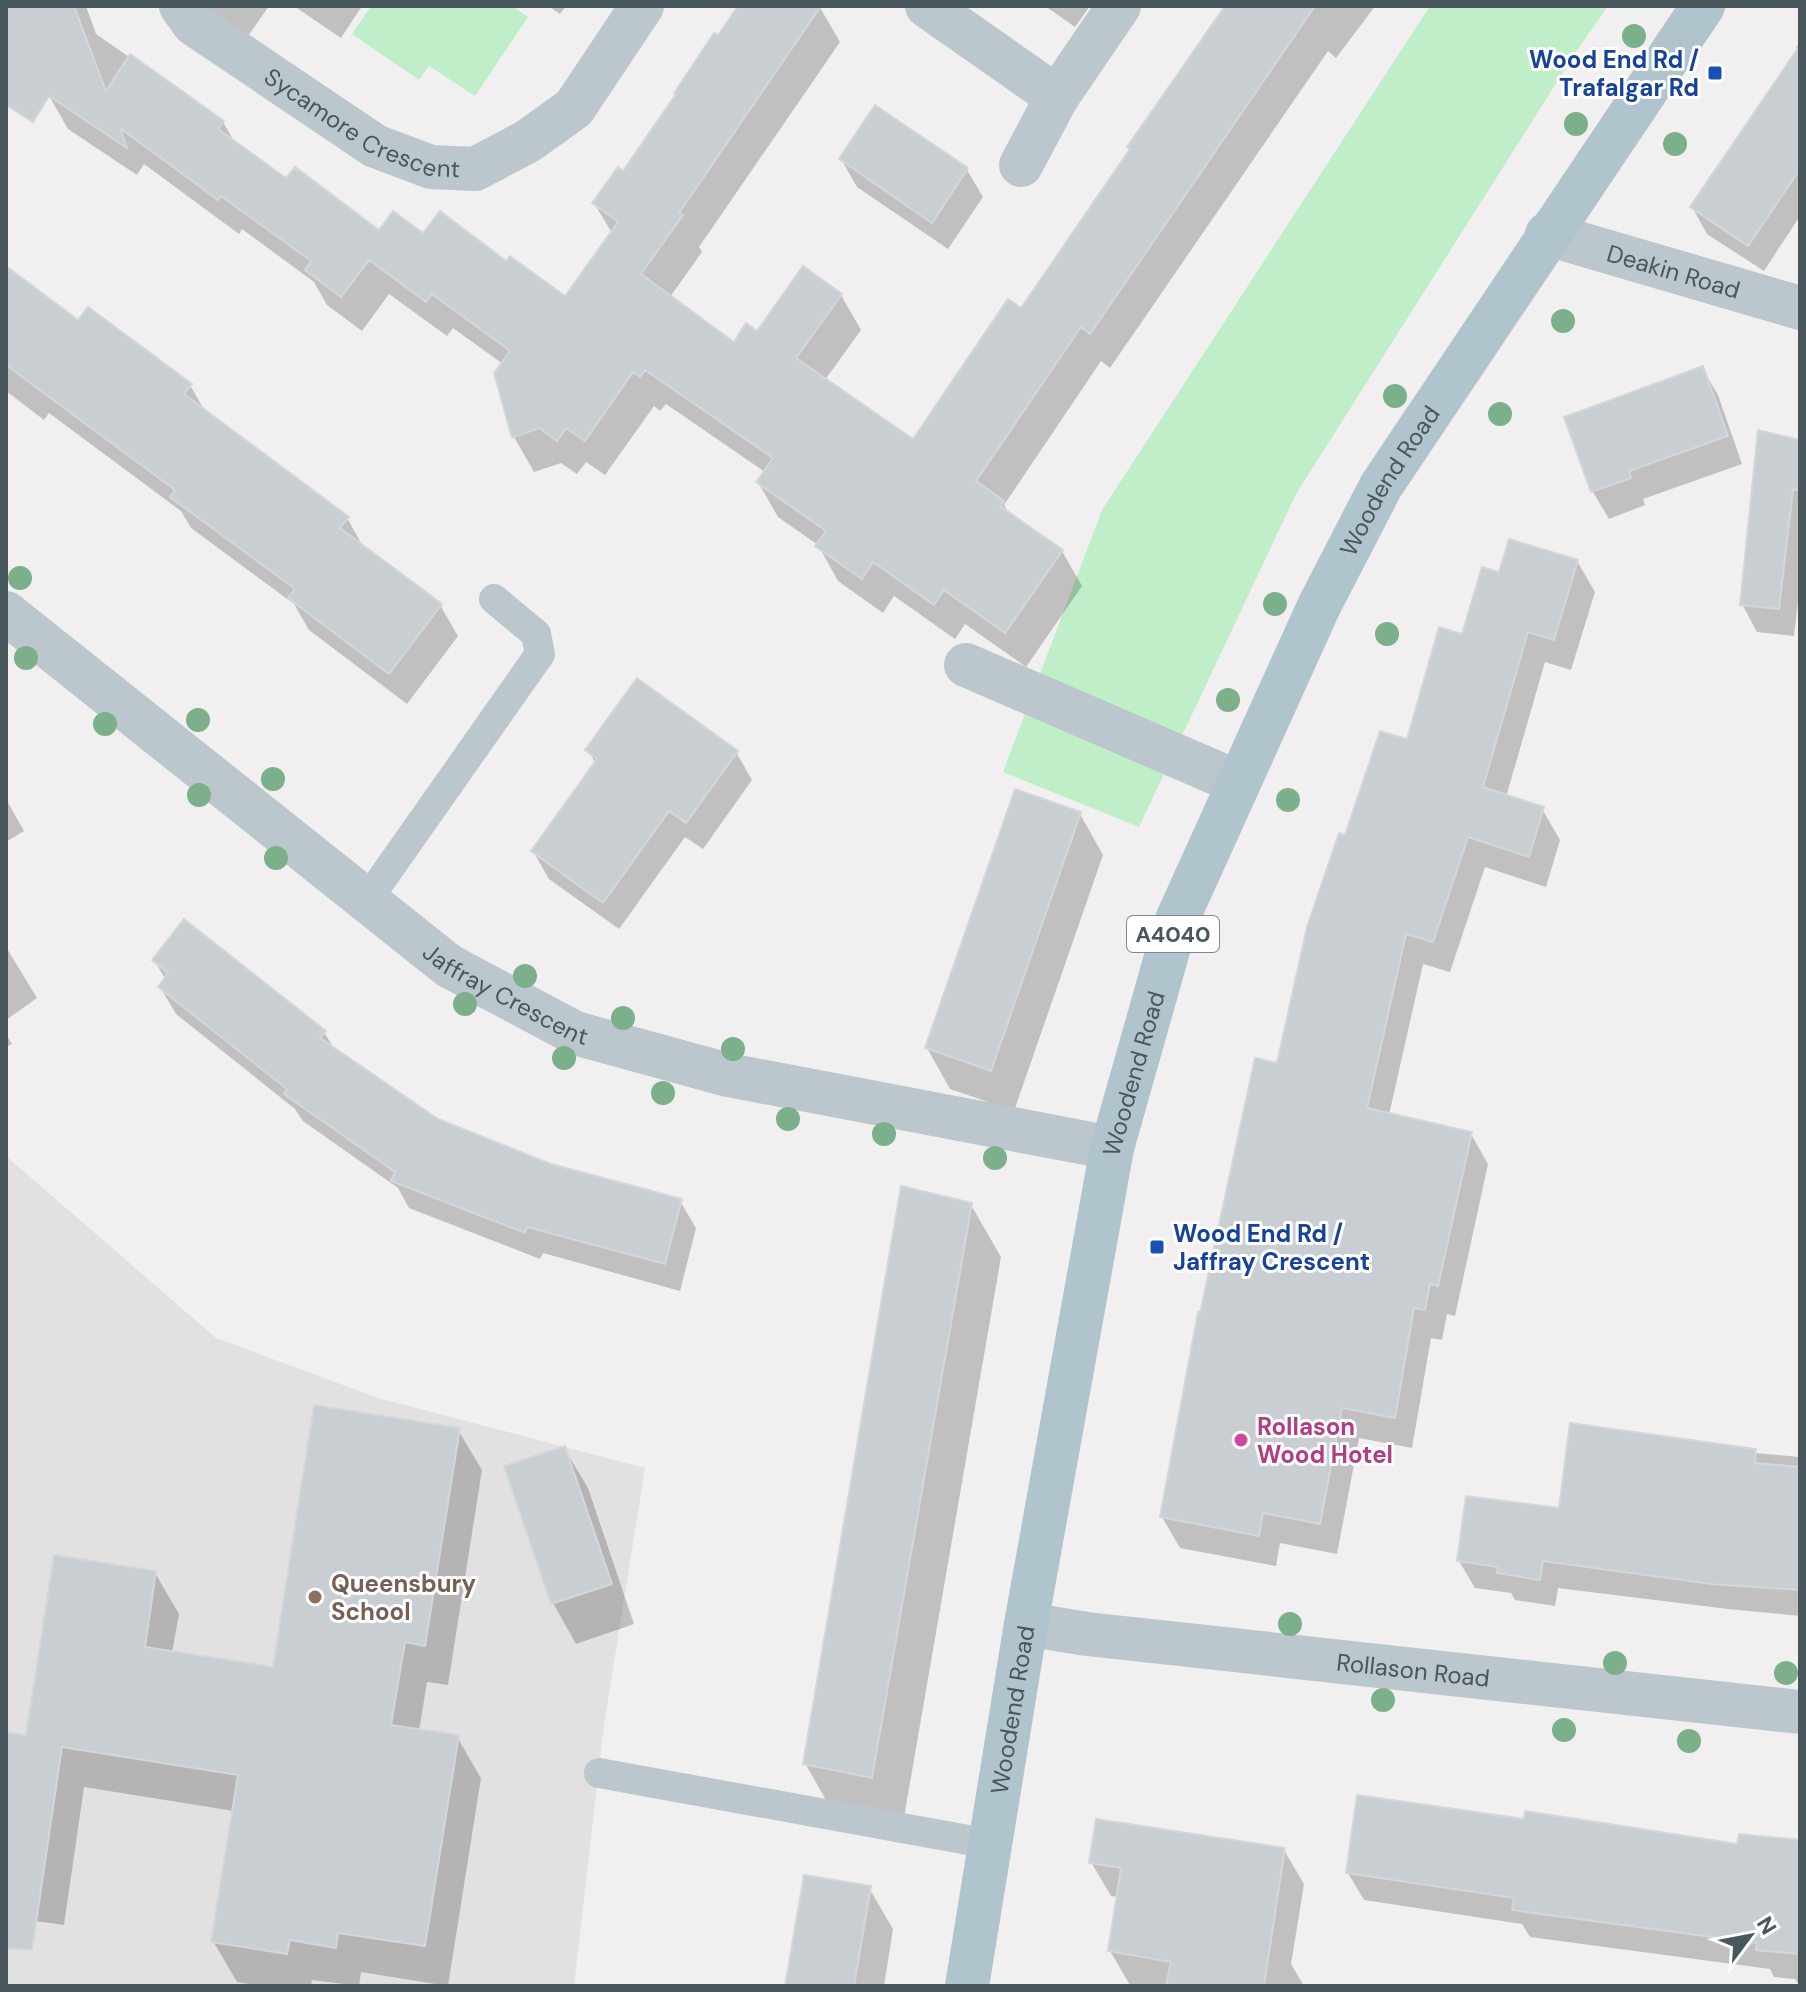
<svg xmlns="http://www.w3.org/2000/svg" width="1806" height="1992" font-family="'DM Sans',sans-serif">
<rect width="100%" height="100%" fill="#f2eff0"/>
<path fill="#e3e0e1" d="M6 1156 216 1338 378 1398 645 1468 604 1725 574 1986H6Z"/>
<path fill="#bfeec8" d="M371 6H512L528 17 475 96 429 66 419 80 352 34Z
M1430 6H1608L1576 52 1296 494 1139 827 1003 772 1102 510Z"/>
<path fill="#0003" d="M6 6H86L96 34 223 122 235 143 287 181 379 233 423 236 506 264 565 298 612 233 594 203 623 174 741 6H819L840 42 699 247 702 252 670 297 734 344 841 295 861 330 825 380 913 442 1021 310 1228 6H1371L1373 9 1336 58 1328 51 1110 368 1101 361 1004 505 1010 515 1062 551 1082 586 1026 667 965 624 955 639 894 596 883 613 838 581 818 545 778 517 758 482 765 472 666 404 660 411 654 406 605 475 586 462 577 474 561 463 534 472 514 437 503 364 453 328 447 336 389 294 362 331 327 305 314 282 242 229 239 234 144 164 137 175 68 129 48 94 6 55Z
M205 6H269L248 36Z
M294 6H362L341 38Z
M548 6H566L560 14Z
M1045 6H1090L1075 27Z
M1800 42V216L1764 271 1707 234 1692 207 1798 51 1796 47Z
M841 159 967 170 983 197 948 249 857 187Z
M6 269 79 323 190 385 206 413 347 518 365 550 440 605 458 636 407 704 309 630 294 604 191 528 181 511 49 413 44 420 6 391Z
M1702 368 1718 395 1742 464 1643 499 1645 505 1609 519 1593 492 1566 418Z
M1800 442V584L1794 636 1757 632 1742 604Z
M1577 561 1595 592 1571 670 1545 662 1506 797 1542 809 1560 840 1546 887 1485 867 1450 972 1423 964 1389 1115 1471 1134 1488 1164 1455 1316 1447 1314 1442 1340 1431 1338 1412 1448 1359 1438 1337 1554 1280 1543 1276 1566 1180 1548 1162 1517 1201 1315 1347 838 1408 742 1463 636 1500 575Z
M588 750 736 752 752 780 703 849 685 837 619 929 549 879 533 851 596 764Z
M6 799 24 831 6 842Z
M1080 814 1103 855 1014 1111 950 1089 927 1048Z
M6 947 37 998 6 1020Z
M154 960 324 1032 335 1050 437 1121 550 1166 680 1201 696 1228 680 1291 543 1253 540 1259 409 1208 398 1188 303 1121 295 1109 176 1014 160 987 166 980Z
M6 1034 12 1044 6 1047Z
M971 1205 1001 1257 902 1829 835 1816 805 1763Z
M458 1430 482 1470 448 1685 427 1682 419 1731 457 1737 481 1778 448 1986 361 1972 359 1986 312 1980 311 1986H263L237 1982 213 1941 234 1811 84 1787 64 1925 6 1917V1734L27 1737 155 1573 179 1614 172 1653 275 1669Z
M564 1448 588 1488 634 1624 576 1644 553 1603Z
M1754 1451 1756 1453 1800 1457V1616L1728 1609 1558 1588 1555 1606 1515 1600 1511 1593 1475 1588 1459 1561 1561 1510Z
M1526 1822 1739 1846 1800 1843V1986L1795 1979 1774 1977 1770 1969 1530 1937 1522 1924 1364 1900 1348 1873Z
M1284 1850 1304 1884 1291 1964 1304 1986 1130 1985 1110 1951 1118 1897 1111 1896 1091 1862Z
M869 1888 893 1929 884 1986H787Z"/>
<path fill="#c9ced2" stroke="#d3d7da" stroke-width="2" d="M6 6H74L106 91 130 54 224 121 218 129 286 178 295 167 379 230 393 211 423 233 440 211 506 261 510 256 565 296 618 222 592 203 618 167 623 171 676 94 674 93 714 33 718 35 738 6H821L679 213 683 215 641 274 734 342 746 323 757 331 803 266 842 294 796 358 913 439 1008 299 1021 308 1130 149 1127 147 1225 6H1315L1090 334 1081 327 976 481 1004 501 1000 506 1063 550 1005 633 944 590 934 605 873 562 862 579 815 546 826 531 756 482 773 458 645 370 640 377 633 372 585 441 566 428 557 441 539 428 512 438 494 373 510 351 432 294 426 302 369 260 341 297 305 270 311 261 221 196 218 200 120 128 127 148 49 96 33 122 6 105Z
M1800 45V169L1748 246 1690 207Z
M875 105 968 168 932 223 839 159Z
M6 266 78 320 88 307 192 384 184 394 349 517 340 528 442 604 389 674 288 598 295 589 170 497 175 490 6 365Z
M1703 366 1728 436 1629 471 1631 478 1591 492 1564 417Z
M1758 430 1800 440V491L1793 489 1779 609 1740 605Z
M1509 539 1578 560 1554 640 1528 632 1483 787 1544 807 1529 857 1468 837 1433 942 1406 934 1367 1108 1472 1132 1438 1286 1430 1284 1425 1310 1414 1308 1395 1418 1342 1408 1320 1524 1263 1513 1259 1536 1160 1517 1198 1312 1200 1313 1255 1058 1277 1063 1307 927 1339 833 1345 835 1380 731 1407 739 1439 627 1462 634 1482 567 1499 572Z
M637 678 738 751 686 823 669 811 603 903 531 851 597 759 585 750Z
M1015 789 1081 812 991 1071 925 1048Z
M184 919 326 1031 320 1038 438 1119 551 1164 682 1199 665 1264 527 1227 525 1233 391 1181 395 1172 284 1094 287 1089 158 987 168 973 152 960Z
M901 1186 972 1203 872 1778 803 1764Z
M314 1405 460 1428 425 1646 405 1642 391 1725 459 1735 425 1946 338 1933 336 1948 290 1940 287 1954 211 1942 238 1775 62 1747 32 1950 6 1948V1732L26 1735 54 1555 156 1571 145 1647 273 1667Z
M1570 1423 1756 1449 1755 1463 1800 1467V1590L1711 1584 1543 1561 1540 1580 1497 1573 1498 1567 1457 1561 1466 1496 1559 1508Z
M565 1446 612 1584 551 1604 504 1466Z
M1357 1795 1524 1819 1525 1811 1737 1844 1739 1834 1800 1840V1954L1756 1950 1757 1943 1512 1910 1514 1898 1346 1873Z
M1096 1819 1285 1848 1264 1986H1166L1171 1962 1108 1951 1121 1868 1089 1863Z
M804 1875 871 1886 854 1986H785Z"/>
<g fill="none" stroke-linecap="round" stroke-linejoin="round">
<path stroke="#bbc7cc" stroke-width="30" d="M367 900 540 654 536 634 494 599
M599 1773 990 1844"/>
<g stroke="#bbc7cc" stroke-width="44">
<path id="s1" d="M181 6 194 24 375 146 431 167 475 169 528 141 574 108 642 6"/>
<path d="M927 6 1057 97"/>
<path d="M1021 165 1057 97 1119 6"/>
<path id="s2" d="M1547 234 1800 308"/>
<path id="s3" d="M6 613 449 966 575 1033 728 1075 1112 1148"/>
<path d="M966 665 1237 782"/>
<path id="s4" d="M1026 1624 1087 1634 1800 1712"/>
</g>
<path stroke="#b0c4cd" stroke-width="44" id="s5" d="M967 1986 1026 1624 1112 1148 1176 922 1319 606 1381 486 1703 6"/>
</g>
<g fill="#7bb08a">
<circle cx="1634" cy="36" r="12"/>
<circle cx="1576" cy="124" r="12"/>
<circle cx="1675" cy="144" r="12"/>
<circle cx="1563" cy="321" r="12"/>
<circle cx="1395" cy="396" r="12"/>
<circle cx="1500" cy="414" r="12"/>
<circle cx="20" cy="578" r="12"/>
<circle cx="1275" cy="604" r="12"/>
<circle cx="1387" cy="634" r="12"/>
<circle cx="26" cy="658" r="12"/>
<circle cx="1228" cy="700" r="12"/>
<circle cx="198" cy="720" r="12"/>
<circle cx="105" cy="724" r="12"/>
<circle cx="273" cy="779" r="12"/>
<circle cx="199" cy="795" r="12"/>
<circle cx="1288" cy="800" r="12"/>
<circle cx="276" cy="858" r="12"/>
<circle cx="525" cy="976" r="12"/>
<circle cx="465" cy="1004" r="12"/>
<circle cx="623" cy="1018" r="12"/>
<circle cx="733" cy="1049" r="12"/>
<circle cx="564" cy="1058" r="12"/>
<circle cx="663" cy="1093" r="12"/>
<circle cx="788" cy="1119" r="12"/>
<circle cx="884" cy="1134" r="12"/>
<circle cx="995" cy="1158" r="12"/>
<circle cx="1290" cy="1624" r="12"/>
<circle cx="1615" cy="1663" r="12"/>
<circle cx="1786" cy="1673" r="12"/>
<circle cx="1383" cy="1700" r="12"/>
<circle cx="1564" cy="1730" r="12"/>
<circle cx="1689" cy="1741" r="12"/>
</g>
<g fill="#1a4fb4" stroke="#fff" stroke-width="3">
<rect x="1707" y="65" width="16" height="16" rx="4"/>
<rect x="1149" y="1239" width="16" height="16" rx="4"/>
</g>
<circle fill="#d1479c" stroke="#fff" stroke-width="3" cx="1241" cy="1440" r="8"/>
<circle fill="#8d6e63" stroke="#fff" stroke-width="3" cx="315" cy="1597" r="8"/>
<g text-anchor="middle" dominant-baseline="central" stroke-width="6" stroke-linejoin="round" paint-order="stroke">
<rect fill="#fff" stroke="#7f898d" stroke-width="2" x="1127" y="916" width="92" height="36" rx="6"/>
<g font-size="22" font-weight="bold" fill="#48575c">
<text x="1173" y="934">A4040</text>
</g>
<g font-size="24" font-weight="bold" fill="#164399" stroke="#fff" text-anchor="end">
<text x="1699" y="59">Wood End Rd /<tspan x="1699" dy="28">Trafalgar Rd</tspan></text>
<text x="1173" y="1233" text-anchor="start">Wood End Rd /<tspan x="1173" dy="28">Jaffray Crescent</tspan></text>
</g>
<g font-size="24" fill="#48575c" stroke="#fff">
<text stroke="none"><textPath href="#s1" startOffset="220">Sycamore Crescent</textPath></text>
<text stroke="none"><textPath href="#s2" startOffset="132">Deakin Road</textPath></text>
<text stroke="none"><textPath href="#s5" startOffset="1576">Woodend Road</textPath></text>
<text stroke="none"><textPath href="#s3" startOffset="630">Jaffray Crescent</textPath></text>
<text stroke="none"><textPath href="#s5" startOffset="928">Woodend Road</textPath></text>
<text stroke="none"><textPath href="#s4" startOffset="390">Rollason Road</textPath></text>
<text stroke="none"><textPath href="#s5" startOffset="280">Woodend Road</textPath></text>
</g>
<g font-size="24" font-weight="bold" fill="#b23c85" stroke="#fff" text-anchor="start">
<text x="1257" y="1426">Rollason<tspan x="1257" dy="28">Wood Hotel</tspan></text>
</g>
<g font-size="24" font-weight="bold" fill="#785e54" stroke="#fff" text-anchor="start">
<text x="331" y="1583">Queensbury<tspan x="331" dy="28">School</tspan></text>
</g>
</g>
<rect width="1806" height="1992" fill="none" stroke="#48575c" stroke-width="16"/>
<g transform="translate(1750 1936) rotate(58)" stroke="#ffffff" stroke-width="6" paint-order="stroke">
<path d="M0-6L14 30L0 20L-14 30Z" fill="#48575c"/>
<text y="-12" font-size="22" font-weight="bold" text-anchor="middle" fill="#48575c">N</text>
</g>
</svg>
